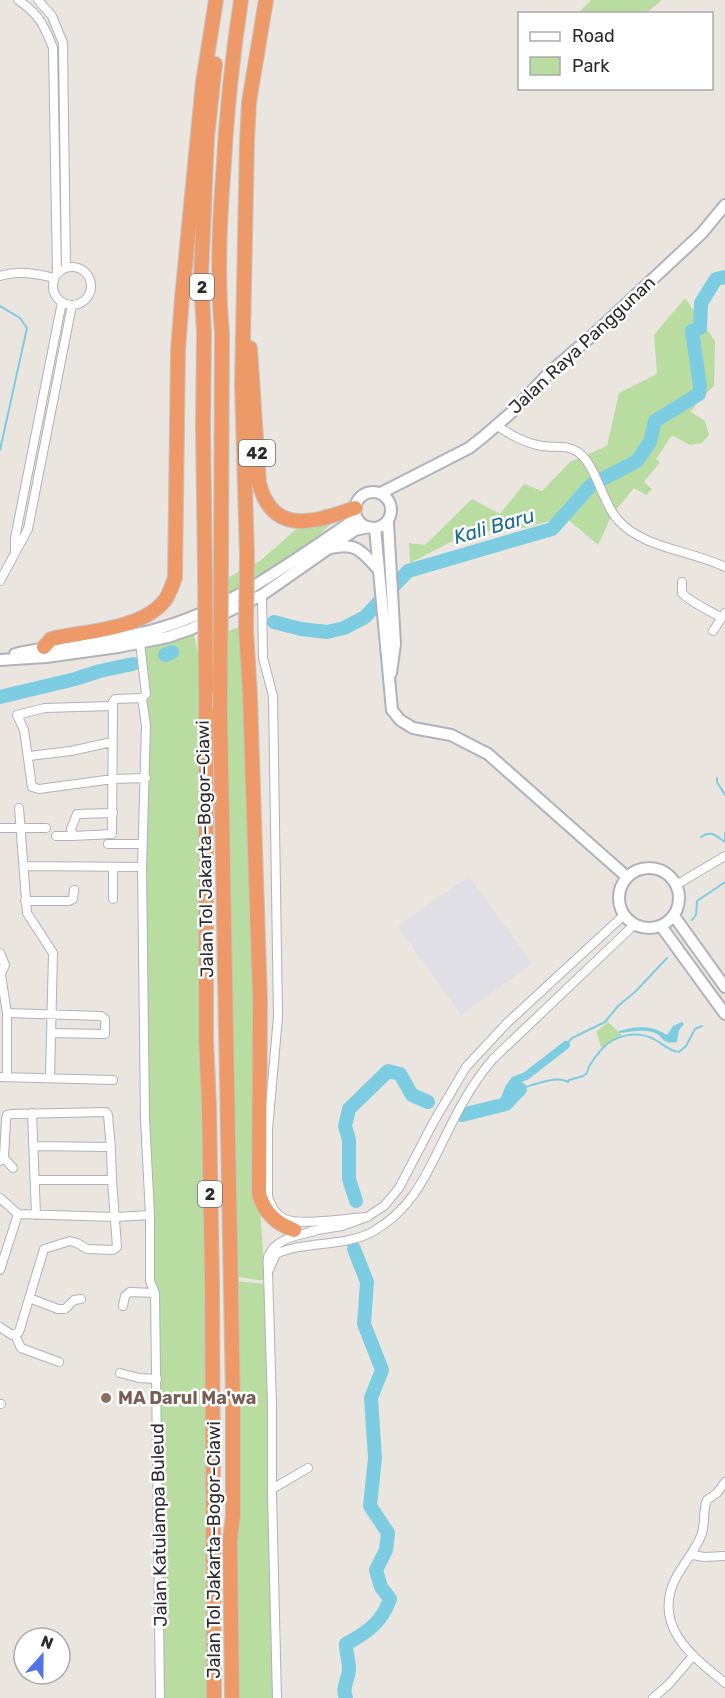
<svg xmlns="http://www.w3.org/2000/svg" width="725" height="1698" font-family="Rubik,sans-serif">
<rect width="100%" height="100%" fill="#ebe5df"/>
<path fill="#e0dfe5" d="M469 876 532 964 461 1015 398 926Z"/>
<path fill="#b9dca1" d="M591 0H662L646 13H578Z
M685 298 715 341 714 386 698 401 691 412 705 421 709 435 702 443 690 445 672 435 656 459 660 462 644 482 652 489 646 495 634 488 612 515 598 545 565 517 523 528 468 533 410 563 409 543 425 545 472 499 500 514 524 484 542 491 570 462 607 446 619 393 657 374 654 335Z
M325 508 339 517 266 582 228 599 227 578 260 561 304 522Z
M190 617 206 690 214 1698H158L155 1293 150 1281 142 707 146 693 138 633Z
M247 624 259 1194 265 1280C255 1281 246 1277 235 1277L220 634Z
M608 1022 622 1035 602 1048C598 1042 600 1037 596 1032Z
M235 1281 267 1284 277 1698H232Z"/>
<path fill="#7dcde2" d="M682 1022 684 1024 679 1030 677 1042C660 1045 664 1035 652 1032 641 1029 629 1032 619 1033V1031C637 1026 651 1025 667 1035L673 1026Z"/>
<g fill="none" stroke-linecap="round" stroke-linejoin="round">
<path stroke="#7dcde2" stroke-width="2" d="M0 306 20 318 27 328 0 450
M717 778V782L725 795
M725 833V842
M701 837C712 830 716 836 725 842
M692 920 696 915 697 901 725 882
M566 1045 572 1038 605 1022 618 1006 635 992 667 958
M520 1089C533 1085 556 1075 568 1082L569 1080 583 1076 587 1073C588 1065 596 1056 602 1049 615 1035 636 1030 654 1039 663 1044 669 1051 679 1052L686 1046 695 1029 702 1026"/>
<path stroke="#7dcde2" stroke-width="8" d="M502 1106 509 1088 515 1080 526 1076 566 1045"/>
<path stroke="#7dcde2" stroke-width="14" d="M274 622 301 629 327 632 344 628 365 617 408 571 552 529 591 485 637 461 650 442 655 421 699 394 700 386 692 331 700 328 701 303 716 279 725 277
M165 655 172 652
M0 697 75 679 100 671 133 664
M462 1115 506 1104 520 1089
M356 1201 349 1179V1140L345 1126 349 1109 388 1071 400 1074 412 1095 428 1102
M346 1698C341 1688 349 1679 349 1669 349 1661 346 1652 346 1644 368 1632 382 1622 390 1599L381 1587 376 1570 386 1550 388 1533 370 1506 375 1458 371 1398 382 1370 364 1324 367 1282 354 1249"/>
<defs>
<path id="street" d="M18 0C39 14 44 25 53 48L57 274
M38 0 52 16 63 43 66 268
M53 286a19 19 0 1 1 38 0a19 19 0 1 1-38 0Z
M0 276C18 270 36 273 54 278
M496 425C510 435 525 443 542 446 555 448 566 444 578 452 596 465 602 501 617 519 643 549 691 550 725 567
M15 551V538L62 302
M0 581 28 529 72 305
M682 582V593C690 602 710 611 722 618
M262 595 263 658 273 696 278 1017 268 1129V1197C272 1207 276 1215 285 1219 300 1226 348 1218 367 1217
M713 631 725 613
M140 643 146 694 142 698 146 726 142 867 145 1119 150 1215V1281L155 1293 160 1698
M112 706 45 708 17 715 24 730 32 787 39 789 113 779 146 778
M29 756 71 751 112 742
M19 808 27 913 53 953 50 1078
M113 813 77 814 71 829 73 836 112 834 113 702 115 699 142 698
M0 828H46
M56 836H73
M108 844H142
M24 866 142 867
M113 867V899
M676 885 725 856
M25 901H69L73 899 74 890
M0 953 5 965 0 976
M1 975 7 1013V1077
M7 1013 101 1016 105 1019V1034L51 1033
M0 1077 113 1080
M32 1113 36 1215
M2 1156 13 1168
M0 1161 4 1157 6 1119 7 1115 12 1114 106 1112 108 1115 111 1149
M35 1180H112
M0 1198 18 1214 116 1217 150 1215
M311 1231 342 1226 367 1217 384 1206 399 1188 433 1123 466 1067 506 1024 624 915
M315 1231C299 1235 275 1238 268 1257 267 1261 268 1267 268 1272L276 1254C307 1240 344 1248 374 1231 416 1206 428 1170 449 1129 461 1104 475 1080 493 1059L635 924
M0 1270 18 1214
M268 1272 272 1405V1493L277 1698
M29 1298 58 1309H65L74 1300 81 1299
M123 1306 125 1296 130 1292 155 1293
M0 1327 12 1335 19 1332 44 1249 70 1241 77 1243 87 1249 113 1250 117 1247 112 1180 111 1149 108 1147 34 1146
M15 1335 21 1348 59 1362
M120 1373 139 1378 157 1379
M0 1404H1
M725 1482 717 1493 707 1500C702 1512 706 1525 701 1536 693 1555 680 1567 673 1584 655 1630 695 1658 725 1683
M272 1489 308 1468
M693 1555 704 1557 725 1556
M653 1698 669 1684 693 1656"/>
<path id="secondary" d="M355 510a18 18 0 1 1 36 0a18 18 0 1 1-36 0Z
M381 493 469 448 483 437 513 411 550 372 594 334 702 233 725 205
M388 523 395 644 391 673
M375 528 392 710 400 720 413 728 451 735 488 754 627 877
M331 548C357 542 362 552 378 569
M15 654C64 642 119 642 167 626 237 604 297 558 357 518
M0 660 46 657 118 647 168 637 191 629 262 595 355 530 369 527
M619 898a30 30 0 1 1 60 0a30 30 0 1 1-60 0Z
M674 916 725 987
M661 926 725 1014"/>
<path id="highway" d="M250 348 259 483C273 537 316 522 355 508
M247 556 242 384 247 141 249 102 266 0
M221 569 222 333C217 281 219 229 223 177 226 118 232 59 241 0
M205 574 203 426 204 333 201 277 207 138 215 64
M44 647 51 639C85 631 142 630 165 600 170 593 172 585 175 578L178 350 182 298 203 82 216 0
M206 690V1038L209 1106 212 1282 214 1698
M250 697 260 1000 259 1194C265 1213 275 1223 294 1230
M220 710 233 1399V1515L230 1540 232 1698"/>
</defs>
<use href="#street" stroke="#afb2ba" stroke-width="10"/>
<use href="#secondary" stroke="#afb2ba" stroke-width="14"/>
<use href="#highway" stroke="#c4c4c4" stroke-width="16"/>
<use href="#street" stroke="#fff" stroke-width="8"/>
<use href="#secondary" stroke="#fff" stroke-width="10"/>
<use href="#highway" stroke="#ee9a68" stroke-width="14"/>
<defs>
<path id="highway-bridge" d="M247 556 246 629 250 697
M205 574 206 690
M220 710 221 569"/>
</defs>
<use href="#highway-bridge" stroke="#c4c4c4" stroke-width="16" stroke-linecap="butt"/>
<use href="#highway-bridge" stroke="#ee9a68" stroke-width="14"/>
</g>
<circle fill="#8d6e63" stroke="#fff" stroke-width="2" cx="106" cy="1398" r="6"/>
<g text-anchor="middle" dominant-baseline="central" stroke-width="5" stroke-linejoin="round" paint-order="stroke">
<g fill="#fff" stroke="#6b6b6b" stroke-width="1.5">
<rect x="190" y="274" width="24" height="26" rx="4.5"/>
<rect x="239" y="440" width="36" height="26" rx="4.5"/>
<rect x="198" y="1181" width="24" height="26" rx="4.5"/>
</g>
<g font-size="16" font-weight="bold" fill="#2b2b2b">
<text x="202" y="287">2</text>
<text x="257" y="453">42</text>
<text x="210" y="1194">2</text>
</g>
<g font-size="18" fill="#2b2b2b" stroke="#fff">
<text transform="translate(582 345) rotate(-43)">Jalan Raya Panggunan</text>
<text transform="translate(205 849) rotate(-91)">Jalan Tol Jakarta–Bogor–Ciawi</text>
<text transform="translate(159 1525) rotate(-91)">Jalan Katulampa Buleud</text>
<text transform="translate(214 1550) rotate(-90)">Jalan Tol Jakarta–Bogor–Ciawi</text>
</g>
<g font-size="18" font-weight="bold" fill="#785e54" stroke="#fff" text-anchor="start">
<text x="118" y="1398">MA Darul Ma'wa</text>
</g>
<g font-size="20" font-style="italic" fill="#1c6e8f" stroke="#fff">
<text transform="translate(494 526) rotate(-16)">Kali Baru</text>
</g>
</g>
<rect x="518" y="12" width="195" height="78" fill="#ffffff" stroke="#aaaaaa" stroke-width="1.5"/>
<rect x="530" y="32" width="30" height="9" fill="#ffffff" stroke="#aaaaaa" stroke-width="1.5"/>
<text x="572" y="42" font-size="18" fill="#2b2b2b">Road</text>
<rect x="530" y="57" width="30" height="18" fill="#b9dca1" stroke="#aaaaaa" stroke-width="1.5"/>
<text x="572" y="72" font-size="18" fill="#2b2b2b">Park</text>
<g transform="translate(42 1656) rotate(21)"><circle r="28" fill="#ffffff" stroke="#aaaaaa" stroke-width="1.5"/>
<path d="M0-4.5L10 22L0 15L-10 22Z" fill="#5075e7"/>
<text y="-9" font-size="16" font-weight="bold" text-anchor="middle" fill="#2b2b2b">N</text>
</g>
</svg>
